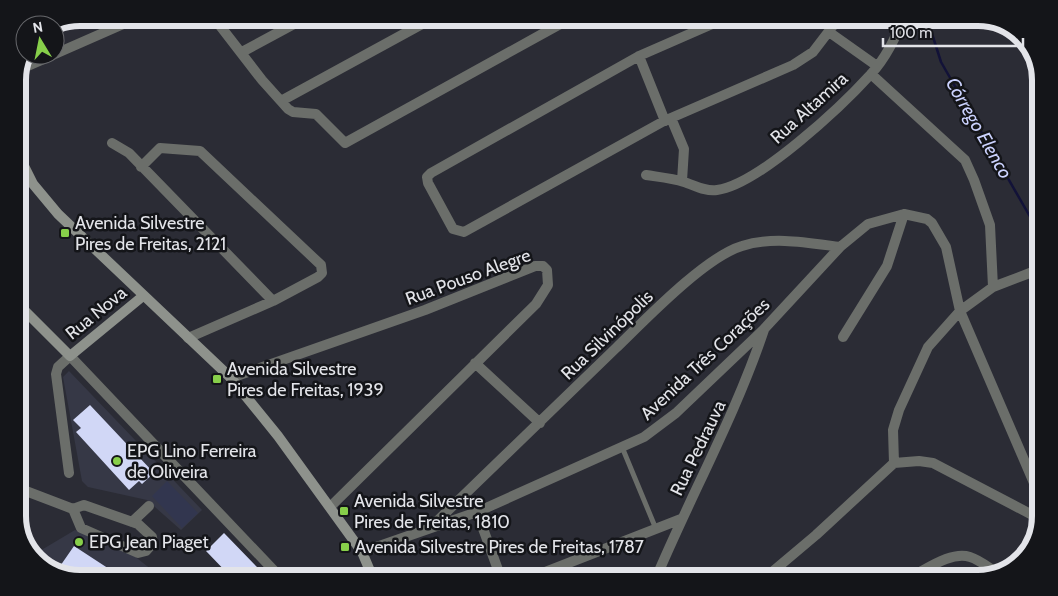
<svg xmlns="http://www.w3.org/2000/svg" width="1058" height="596" font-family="Cabin,sans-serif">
<rect width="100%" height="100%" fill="#2b2c35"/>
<path fill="#363846" d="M69 371 202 510 181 530 147 500 88 487 82 481 63 377Z
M75 530 133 555 162 578H81L49 570 33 555Z"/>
<path fill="#32364f" d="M167 481 198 513 182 528 152 496Z"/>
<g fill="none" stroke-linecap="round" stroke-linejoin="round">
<path stroke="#121238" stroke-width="2.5" d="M927 18 941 62 1040 234"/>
</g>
<path fill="#d1d7f6" d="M90 405 154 473 142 484 139 481 129 490 76 432 81 428 73 420Z
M224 533 257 567 245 578H232L206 551Z
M74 546 123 578H81L56 572Z"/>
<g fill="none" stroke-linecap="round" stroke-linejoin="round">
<path stroke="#6b6e6a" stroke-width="5" d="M622 447 656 529"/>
<path stroke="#6b6e6a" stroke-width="10" d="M214 18 262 80 288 109 293 112 316 114 345 143 571 18
M726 18 639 56 431 173 427 177 428 183 453 229 464 232 664 121 793 65 813 52 839 18
M829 32 877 66
M242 52 305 18
M55 54 137 18
M639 56 665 121
M21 69 53 55
M871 74 965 160 974 180 990 225 993 287
M281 101 433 18
M671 118 684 149 682 181
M112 143 129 153 273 301
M141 167 160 148 200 151 321 265 322 273 318 277 273 301 188 338
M646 175C659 177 672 178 684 182 694 185 705 192 717 190 758 185 842 106 871 74 884 60 897 37 902 18
M843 337 887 266 904 214
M475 363 540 423
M231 378 425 310 535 266H543L547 270 548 285 536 304 330 507
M894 463 893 430 899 410 928 347 960 311 993 287 1035 271 1040 274
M69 473 56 374 58 367 70 356 281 578
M18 488 73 509
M84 505 138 524 152 537 153 543 146 551 138 553 81 528 73 509Z
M477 512 501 578
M132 522 149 506
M433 525C494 466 555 407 616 348 645 320 705 257 742 246 773 236 809 243 840 247
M362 552 477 512 644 437 676 413 764 329 840 247 868 224 904 214 927 219 932 223 946 247 960 311 1040 497
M530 578 681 519
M656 578C691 495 735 416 764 330
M765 578 816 535 894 463 919 461 933 463 1040 519
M909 578C926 570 950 551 970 557 980 560 989 568 997 573"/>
<path stroke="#8e928c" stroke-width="10" d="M18 154 33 184 58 214 231 378 278 436 362 552 373 578
M18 304 70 356 143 296"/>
</g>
<g fill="#87cf4a" stroke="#141519" stroke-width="2">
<rect x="60" y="228" width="10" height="10" rx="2.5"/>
<rect x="212" y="374" width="10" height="10" rx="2.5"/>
<circle cx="117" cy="461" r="5"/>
<rect x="339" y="506" width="10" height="10" rx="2.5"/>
<circle cx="79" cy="542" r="5"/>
<rect x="340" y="542" width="10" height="10" rx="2.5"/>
</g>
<g text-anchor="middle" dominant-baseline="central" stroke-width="5" stroke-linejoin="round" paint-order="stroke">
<g font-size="18" fill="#e3e4e9" stroke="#141519">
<text transform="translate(809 108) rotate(-42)">Rua Altamira</text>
<text transform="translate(468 277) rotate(-20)">Rua Pouso Alegre</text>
<text transform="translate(96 313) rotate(-39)">Rua Nova</text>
<text transform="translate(607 335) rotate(-44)">Rua Silvinópolis</text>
<text transform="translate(705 359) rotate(-43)">Avenida Três Corações</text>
<text transform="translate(698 448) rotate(-64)">Rua Pedrauva</text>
</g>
<g font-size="18" fill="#e3e4e9" stroke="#141519" text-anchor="start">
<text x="75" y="223">Avenida Silvestre<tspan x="75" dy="21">Pires de Freitas, 2121</tspan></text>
<text x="227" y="369">Avenida Silvestre<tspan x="227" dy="21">Pires de Freitas, 1939</tspan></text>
<text x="127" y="451">EPG Lino Ferreira<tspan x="127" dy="21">de Oliveira</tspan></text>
<text x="354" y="501">Avenida Silvestre<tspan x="354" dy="21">Pires de Freitas, 1810</tspan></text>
<text x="89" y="542">EPG Jean Piaget</text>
<text x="355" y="547">Avenida Silvestre Pires de Freitas, 1787</text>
</g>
<g font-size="19" font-style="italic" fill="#cbd2fe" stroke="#141519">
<text transform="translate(979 128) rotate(60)">Córrego Elenco</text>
</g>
</g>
<path d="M0 0H1058V596H0ZM80 26H978A54 54 0 0 1 1032 80V516A54 54 0 0 1 978 570H80A54 54 0 0 1 26 516V80A54 54 0 0 1 80 26Z" fill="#141519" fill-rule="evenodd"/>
<path fill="none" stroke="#e3e4e9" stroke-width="6" d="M80 26H978A54 54 0 0 1 1032 80V516A54 54 0 0 1 978 570H80A54 54 0 0 1 26 516V80A54 54 0 0 1 80 26Z"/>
<g transform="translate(40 40) rotate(350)"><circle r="24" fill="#141519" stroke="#67686c"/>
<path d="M0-4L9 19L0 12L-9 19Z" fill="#87cf4a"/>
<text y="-8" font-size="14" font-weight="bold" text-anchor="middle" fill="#e3e4e9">N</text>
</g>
<path d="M883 38v8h140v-8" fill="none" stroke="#e3e4e9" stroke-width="2.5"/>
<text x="890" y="38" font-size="15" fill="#e3e4e9" stroke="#141519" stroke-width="4" paint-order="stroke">100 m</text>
</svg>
